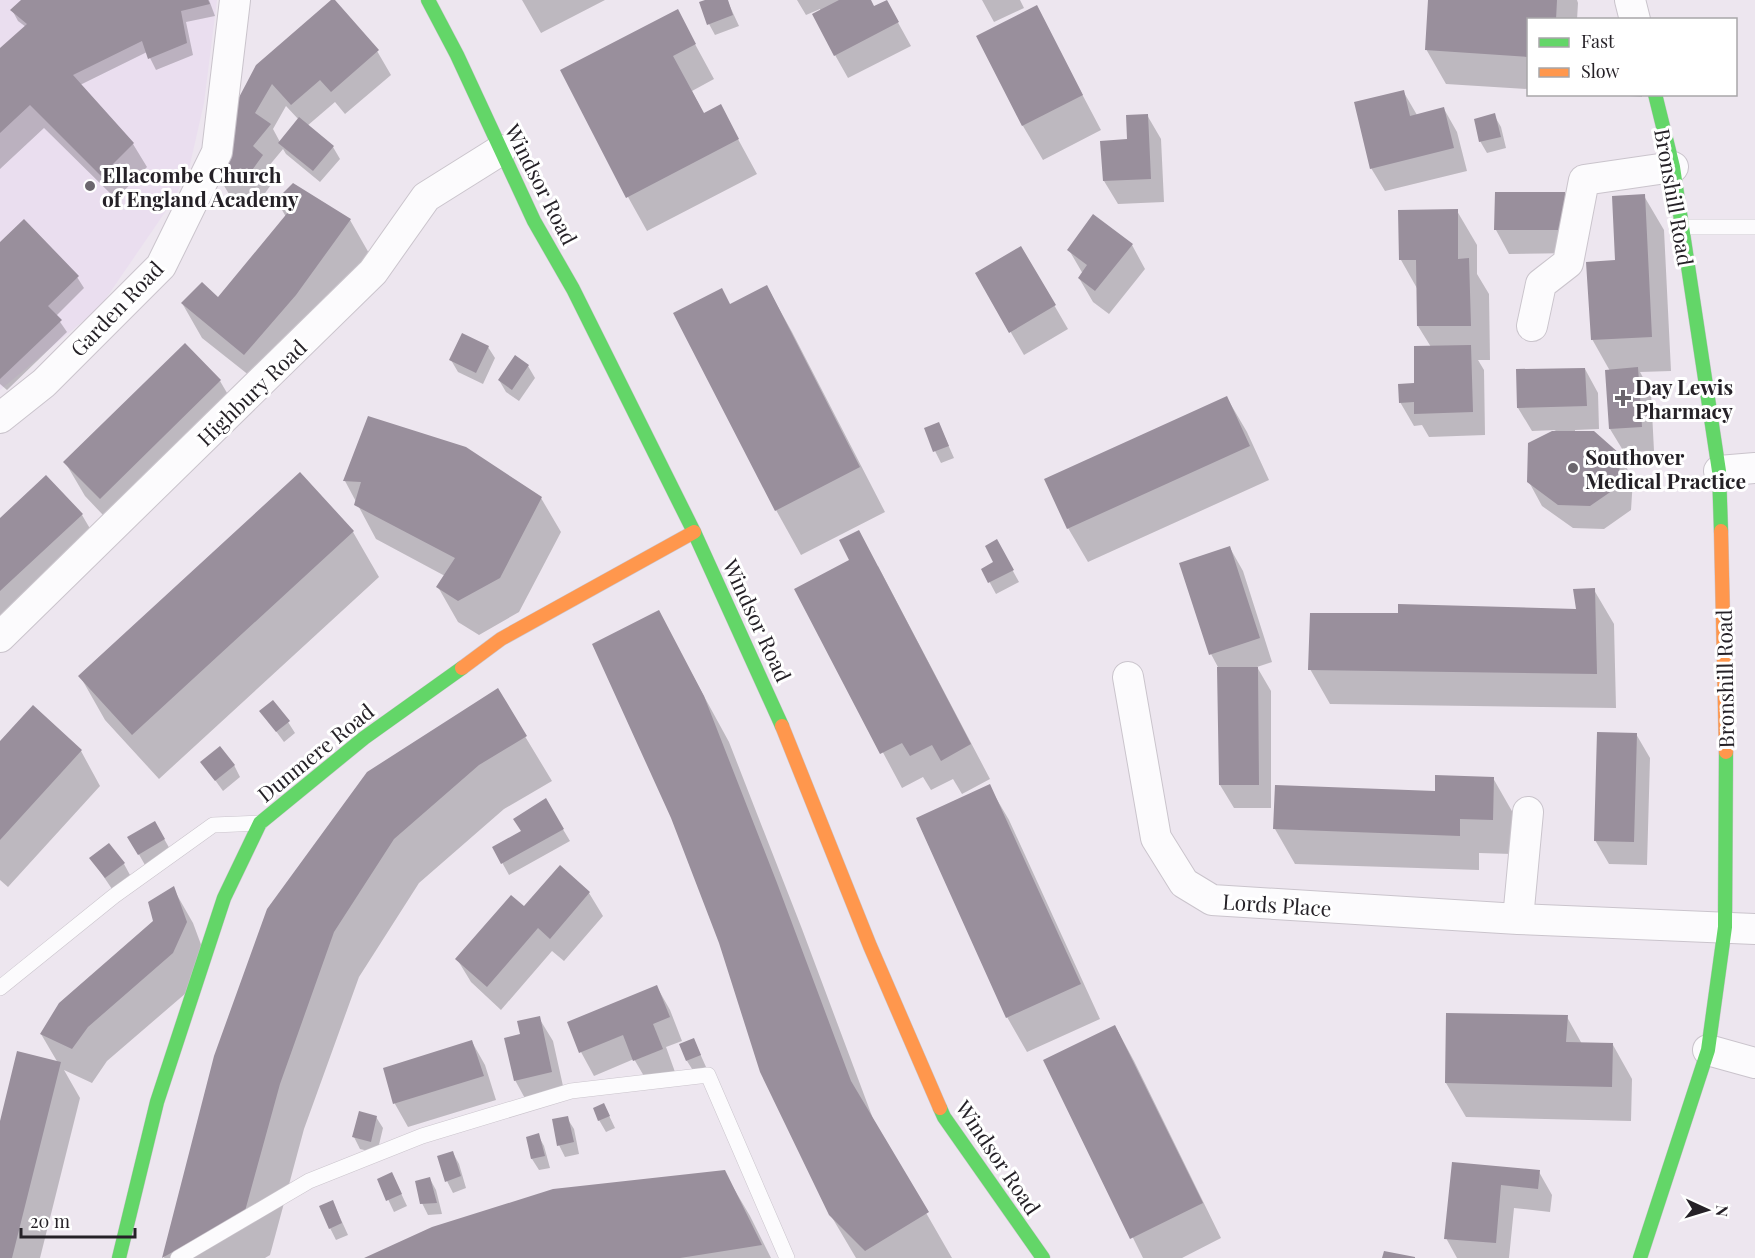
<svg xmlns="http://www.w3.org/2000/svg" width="1755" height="1258" font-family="'Playfair Display',serif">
<rect width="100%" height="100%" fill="#ede6ef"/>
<path fill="#eadeef" d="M0 0H217L204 103 189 169 172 202 100 307 0 390Z"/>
<path fill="#0003" fill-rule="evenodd" d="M23 0H209L215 16 186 22 193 55 156 70 147 52 80 85 133 144 147 167 116 199 44 128 0 169V50L26 27 18 21 12 10Z
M522 0H605L541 33Z
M709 0H727L739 26 715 35 709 24Z
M797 0H870L874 7 886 1 911 46 848 78 835 55 820 9 806 15Z
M982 0H1020L1024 8 994 22Z
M1430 0H1577L1578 3 1577 20H1528V89L1446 84 1426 49Z
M1036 7 1101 130 1043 160 1023 126 978 36Z
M677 11 714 79 692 91 704 115 720 106 757 174 647 231 628 197Z
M377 51 391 75 345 114 335 102 307 126 333 147 340 159 320 182 286 154 283 149 268 167 275 179 256 206 233 201 219 177 258 66ZM286 106 299 120 280 142 273 129Z
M1403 91 1417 115 1444 109 1457 132 1467 171 1385 191 1371 168Z
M1605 94H1642V97Z
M1147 115 1161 139 1164 202 1118 204 1104 181Z
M1494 115 1501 127 1506 148 1487 153 1480 141Z
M1564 193 1577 217V253L1509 254 1496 230V194Z
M1644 196 1664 230 1671 371 1640 372 1651 392 1654 451 1624 452 1610 429V371L1592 339 1616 262Z
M277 201 350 220 370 255 265 388 202 338 182 303 218 299 286 217Z
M1457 211 1477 245V274L1489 294 1490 360H1478L1484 370 1485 435 1429 437 1422 425 1414 426 1400 402 1416 385 1431 347 1418 326V290L1401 260Z
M0 244 77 277 84 288 56 316 67 332 7 390 0 384Z
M1132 245 1145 269 1109 314 1093 302 1079 278 1083 274 1069 250Z
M1021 248 1068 329 1024 355 977 274Z
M767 287 792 332 885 512 801 555 776 510 731 306Z
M488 347 495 358 483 384 458 372 451 360Z
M528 366 535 378 519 401 506 392 499 380Z
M1585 369 1598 393 1599 429 1575 430V433L1619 455 1633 479 1631 510 1604 529 1573 528 1542 506 1529 482V444L1556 430 1532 431 1518 408Z
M220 381 240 415 120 533 85 496 65 462Z
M1227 398 1247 432 1269 480 1088 562 1068 528Z
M369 418 541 498 561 532 519 612 479 635 458 622 438 587 445 576 376 539 345 481Z
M939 424 954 458 941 463 935 451Z
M300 474 353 532 379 577 159 779 105 720 80 676Z
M82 515 102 549 0 644V520Z
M1230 548 1243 571 1272 662 1257 667 1271 691V808H1234L1220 785 1219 669 1211 654Z
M1003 553 1019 582 996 594 983 570 995 563Z
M878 566 990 779 962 794 953 779 931 790 923 777 902 788 796 590Z
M1594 590 1614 624 1616 708 1330 704 1310 669 1577 610Z
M658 612 729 742 802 929 875 1124 952 1258H856L830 1214Z
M497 690 552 781 504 809 419 883 359 977 304 1129 270 1255 265 1258H164L215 1057ZM251 1206 252 1209 205 1232Z
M261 711 288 722 295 733 284 742Z
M1636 734 1650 758 1647 865 1609 864 1595 840Z
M0 743 81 751 100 786 8 887 0 880Z
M202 762 234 765 240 777 223 791Z
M1493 778 1513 813 1512 854 1479 853V870L1295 864 1275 829Z
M989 786 1009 820 1100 1019 1027 1052 1007 1017 917 819Z
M546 801 570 841 509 875 494 848 522 832Z
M155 823 171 851 145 865 129 837Z
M91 858 124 864 130 875 112 889Z
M560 867 589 893 603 916 564 961 552 951 501 1010 471 982 457 959 524 908Z
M173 888 193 923 206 958 193 987 107 1061 92 1083 64 1070 80 1098 40 1258H0V1127L58 1063 41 1034 155 921Z
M657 987 670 1010 682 1041 666 1047 675 1072 648 1083 634 1059 594 1076 581 1052Z
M1567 1017 1582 1044 1613 1045 1632 1079 1631 1121 1466 1117 1446 1083Z
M539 1018 553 1041 565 1095 528 1104 515 1080 522 1035Z
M1115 1026 1134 1061 1221 1238 1182 1258H1143L1045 1061Z
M694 1040 706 1067 694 1072 687 1061Z
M472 1042 485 1065 496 1100 408 1127 395 1104 384 1069Z
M604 1105 615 1128 606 1132 599 1120Z
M376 1117 383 1128 377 1153 360 1149 354 1137Z
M567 1118 574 1129 579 1154 565 1157 559 1145Z
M538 1135 544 1146 550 1168 539 1170 532 1159 527 1138Z
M453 1153 459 1164 466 1188 453 1193 447 1181Z
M1453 1164 1539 1172 1552 1195 1550 1212 1514 1208 1509 1258H1457L1446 1238Z
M724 1172 750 1216 771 1258H368Z
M392 1174 407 1206 394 1212 379 1180Z
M430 1179 436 1190 442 1214 428 1215 422 1203Z
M333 1202 348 1235 336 1240 330 1228Z"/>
<path fill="#998f9c" d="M21 0H208L210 4 181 11 187 43 148 59 142 41 73 75 134 143 101 176 30 105 0 133V48L27 24 10 10Z
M331 0H335L379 50 331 92 320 80 291 105 272 84 255 113 271 124 253 146 263 155 242 184 217 177 235 105 256 65Z
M705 0H728L733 15 707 25 699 2Z
M839 0H871L874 6 887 0 899 22 834 56 812 14Z
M1428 0H1557L1556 20H1528V57L1425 50Z
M1037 5 1083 95 1022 126 976 36Z
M678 9 696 44 673 56 704 113 721 104 739 139 626 198 560 70Z
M1404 90 1410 116 1444 107 1454 148 1370 169 1354 102Z
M1495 113 1501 137 1479 142 1474 119Z
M1148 114 1151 179 1103 181 1100 141 1127 139 1126 115Z
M299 117 334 146 313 171 278 143Z
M293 183 351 219 296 295 244 355 181 303 202 282 218 297 289 211 275 201Z
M1495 192H1565L1564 230H1494Z
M1645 194 1652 337 1591 340 1586 262 1615 260 1612 196Z
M1458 209V259L1469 258 1471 326H1417L1416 260H1399L1398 210Z
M1093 214 1133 244 1095 291 1078 278 1087 265 1067 250Z
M24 219 79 276 48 306 62 320 0 379V242Z
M1021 246 1056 305 1009 333 975 273Z
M767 285 860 467 775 511 673 313 722 288 730 304Z
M462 333 489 346 476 373 449 360Z
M185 343 221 380 100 499 63 462Z
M1471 345 1473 412 1414 414V402L1399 403 1398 384 1414 383V346Z
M515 355 529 365 512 390 498 380Z
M1638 367 1642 427 1609 429 1605 370Z
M1585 368 1587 406 1517 408 1516 369Z
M1227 396 1250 446 1067 529 1044 479Z
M368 416 466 447 542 497 500 578 458 601 436 587 455 558 354 505 361 482 343 481Z
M939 422 949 446 933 452 924 428Z
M1552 431H1594L1620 454 1619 486 1590 506 1558 505 1527 482 1528 443Z
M300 472 354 531 132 735 78 676Z
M46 475 83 514 0 591V518Z
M859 530 971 744 941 761 932 745 910 756 902 743 880 754 794 589 849 560 839 540Z
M997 539 1014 570 988 583 981 569 993 562 985 546Z
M1230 546 1260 638 1209 655 1179 563Z
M1595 588 1597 674 1308 670 1310 613H1398V604L1576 609 1573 589Z
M659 610 704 696 777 883 851 1081 929 1212 865 1251 829 1215 760 1072 719 943 671 818 592 644Z
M1217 667H1258L1259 785H1219Z
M498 688 527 736 479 765 394 839 334 932 280 1084 245 1211 162 1258 214 1056 267 909 367 772Z
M273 700 290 721 276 732 259 711Z
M33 705 82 750 0 840V741Z
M1597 732 1637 733 1634 842 1594 841Z
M220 746 235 765 215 781 200 762Z
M1435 775 1494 777 1493 820 1460 819V836L1273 829 1275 785 1435 791Z
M990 784 1081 984 1006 1018 916 818Z
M546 798 564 829 501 864 492 847 521 831 513 819Z
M155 821 165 839 138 855 127 837Z
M109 843 125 863 105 878 89 858Z
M560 865 590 892 550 939 538 928 487 987 455 959 511 895 524 906Z
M174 886 187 922 173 953 88 1027 72 1049 40 1034 59 1003 153 921 148 902Z
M657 985 670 1017 653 1024 663 1049 633 1061 623 1035 579 1053 567 1022Z
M1446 1013 1568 1015 1566 1042 1613 1043 1612 1087 1445 1083Z
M540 1016 552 1072 514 1081 504 1038 520 1034 517 1021Z
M1115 1025 1203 1203 1130 1239 1043 1060Z
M694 1038 701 1055 686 1061 679 1044Z
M472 1040 484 1076 393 1104 383 1068Z
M17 1051 61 1062 12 1258H0V1121Z
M604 1103 610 1116 598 1121 593 1108Z
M359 1111 377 1116 371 1142 352 1137Z
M568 1116 574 1142 557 1146 552 1119Z
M539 1133 545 1156 531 1159 526 1137Z
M453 1151 461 1176 445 1182 437 1156Z
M1452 1162 1540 1170 1538 1189 1501 1185 1496 1243 1444 1239Z
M725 1170 762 1245 680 1258H364L432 1227 553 1189Z
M392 1172 402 1194 386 1201 377 1179Z
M430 1177 437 1203 420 1204 415 1181Z
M333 1200 342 1223 329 1229 319 1206Z
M1384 1251 1415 1257V1258H1382Z"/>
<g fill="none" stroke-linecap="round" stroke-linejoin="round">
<defs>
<path id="lane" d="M1683 227H1755
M0 988 114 896 213 825 260 823
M178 1258 309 1181 422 1136 571 1091 708 1075 787 1258"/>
<path id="street" d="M1630 0 1635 20
M1532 326 1541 284 1568 263 1584 180 1673 167
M0 418 44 383 161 266 217 152 235 0
M1719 471 1755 468
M0 637 373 272 426 197 501 150
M1128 677 1156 838 1184 883 1212 900 1518 919 1755 929
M1518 919 1528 812
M1708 1050 1755 1063"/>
<path id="fast" d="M428 0 457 55 534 221 573 289 694 532 782 726
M1655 94 1673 167 1719 471 1721 531
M940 1108 944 1117 1043 1258
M119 1258 157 1102 224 898 260 823 364 738 462 668
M1640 1258 1708 1050 1725 927 1726 752"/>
<path id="slow" d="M1721 531 1726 752
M462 668 501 639 694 532
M782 726 870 946 940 1108"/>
</defs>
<use href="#lane" stroke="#cac4cc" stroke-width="16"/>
<use href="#street" stroke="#cac4cc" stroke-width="32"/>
<use href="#fast" stroke="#cac4cc" stroke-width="15"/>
<use href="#slow" stroke="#cac4cc" stroke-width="15"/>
<use href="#lane" stroke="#fcfbfd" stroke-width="15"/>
<use href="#street" stroke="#fcfbfd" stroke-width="30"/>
<use href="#fast" stroke="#63d668" stroke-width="14"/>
<use href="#slow" stroke="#ff974d" stroke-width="14"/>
</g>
<g fill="#6b666d" stroke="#fff" stroke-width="2">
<circle cx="90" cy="186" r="6"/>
<path d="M1620 389h6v6h6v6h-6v6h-6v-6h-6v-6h6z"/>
<circle cx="1573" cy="468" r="6"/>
</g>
<g text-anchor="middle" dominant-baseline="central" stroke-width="6" stroke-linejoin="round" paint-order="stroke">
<g font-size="21" font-weight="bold" fill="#252127" stroke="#fff" text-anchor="start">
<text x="102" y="174">Ellacombe Church<tspan x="102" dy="24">of England Academy</tspan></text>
<text x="1635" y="386">Day Lewis<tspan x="1635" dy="24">Pharmacy</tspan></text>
<text x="1585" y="456">Southover<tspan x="1585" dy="24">Medical Practice</tspan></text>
</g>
<g font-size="21" fill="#252127" stroke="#fff">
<text transform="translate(542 184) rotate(63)">Windsor Road</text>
<text transform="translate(1675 197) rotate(80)">Bronshill Road</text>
<text transform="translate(116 308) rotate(-46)">Garden Road</text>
<text transform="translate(251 392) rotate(-44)">Highbury Road</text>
<text transform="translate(758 620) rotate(65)">Windsor Road</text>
<text transform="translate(1724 679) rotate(-91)">Bronshill Road</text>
<text transform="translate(315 752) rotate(-39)">Dunmere Road</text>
<text transform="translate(1277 904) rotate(4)">Lords Place</text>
<text transform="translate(999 1157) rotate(56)">Windsor Road</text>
</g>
</g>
<rect x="1527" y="18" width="210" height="78" fill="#ffffff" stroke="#a8a6a9" stroke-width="1.5"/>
<rect x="1539" y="38" width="30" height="9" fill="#63d668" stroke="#a8a6a9" stroke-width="1.5"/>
<text x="1581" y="48" font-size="18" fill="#252127">Fast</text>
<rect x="1539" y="68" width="30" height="9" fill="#ff974d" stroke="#a8a6a9" stroke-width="1.5"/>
<text x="1581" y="78" font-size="18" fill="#252127">Slow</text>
<g transform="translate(1707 1210) rotate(94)" stroke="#ffffff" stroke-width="4.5" paint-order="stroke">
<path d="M0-4.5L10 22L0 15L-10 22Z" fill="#252127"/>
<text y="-9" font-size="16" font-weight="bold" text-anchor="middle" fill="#252127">N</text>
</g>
<path d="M21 1228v9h114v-9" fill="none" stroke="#252127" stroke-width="3"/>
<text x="30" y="1228" font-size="18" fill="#252127" stroke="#ffffff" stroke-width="4.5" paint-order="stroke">20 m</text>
</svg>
